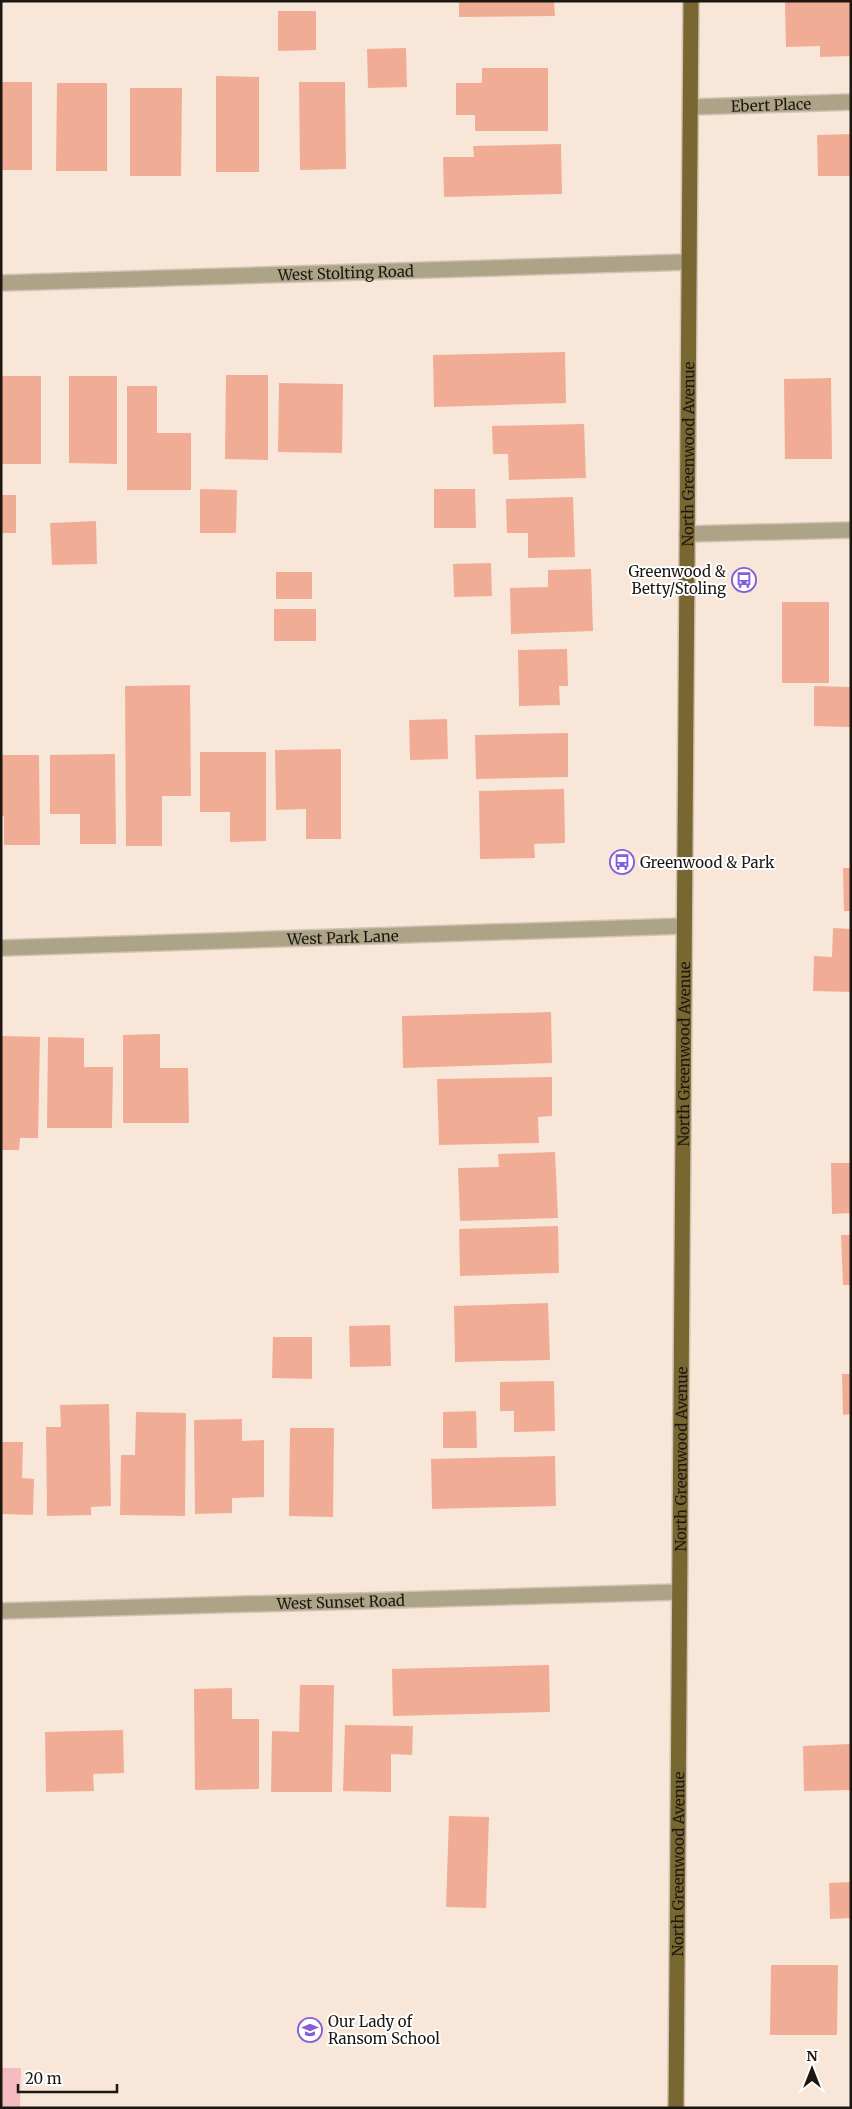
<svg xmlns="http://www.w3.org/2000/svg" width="852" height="2109" font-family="Merriweather,serif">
<rect width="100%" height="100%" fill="#f8e7d8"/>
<path fill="#f4bcc1" d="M1 2068H21L20 2108H1Z"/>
<path fill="#f1ac95" d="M459 1H554L555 16 459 17Z
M785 1H851V56L820 57V46L786 47Z
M278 11H316V50L278 51Z
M406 48 407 87 368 88 367 49Z
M482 68H548V131H475V115H456V83H482Z
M216 76 259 77V172H216Z
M1 82H32V170H1Z
M299 82H345L346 169 300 170Z
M57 83H107V171H56Z
M130 88H182L181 176H130Z
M851 134V176H818L817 135Z
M561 144 562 194 444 197 443 157H474L473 146Z
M565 352 566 403 434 407 433 355Z
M226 375H268V460L225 459Z
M1 376H41V464H1Z
M69 376H117V464L69 463Z
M831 378 832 459H785L784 379Z
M279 383 343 384 342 453 278 452Z
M127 386H157V433H191V490H127Z
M584 424 586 478 509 480 508 454H493L492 426Z
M200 489 237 490 236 533H200Z
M434 489H475L476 528H434Z
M1 495H16V533H1Z
M573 497 575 557 528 558V533H507L506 499Z
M96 521 97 564 52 565 50 523Z
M491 563 492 596 454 597 453 564Z
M591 569 593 631 511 634 510 588 548 587V570Z
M276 572H312V599H276Z
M782 602H829V683H782Z
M274 609H316V641H274Z
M567 649 568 686H559L560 705 519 706 518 650Z
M190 685 191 796H162V846H126L125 686Z
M814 686 851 687 850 727 814 726Z
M447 719 448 759 410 760 409 720Z
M568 733V777L476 779 475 735Z
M341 749V839H306V809L276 810 275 750Z
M200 752H266V841L230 842V812H200Z
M115 754 116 844H80V814H50V755Z
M1 755H39L40 845H4V816H1Z
M564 789 565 843 534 844 535 858 480 859 479 791Z
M843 868H851V911H844Z
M833 928 851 929V992L813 991 814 956 832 957Z
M551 1012 552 1063 403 1068 402 1016Z
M160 1034V1068H188L189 1123H123V1035Z
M1 1036 40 1037 38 1138H20L19 1150H1Z
M48 1037 84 1038V1067H113L112 1128H47Z
M552 1077V1116L538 1117 539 1143 439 1145 437 1079Z
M555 1152 558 1218 460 1221 458 1168 499 1167 498 1154Z
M831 1163H851V1213L832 1214Z
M558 1226 559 1273 460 1276 459 1229Z
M841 1235H851V1285H843Z
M548 1303 550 1360 455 1362 454 1306Z
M390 1325 391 1366 350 1367 349 1326Z
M273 1337H312V1379L272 1378Z
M842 1374H851V1414L843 1415Z
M554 1381 555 1431 514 1432V1411H500V1382Z
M109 1404 111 1506 91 1507V1515L47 1516 46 1427H61L60 1405Z
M476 1411 477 1448H443V1412Z
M136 1412 186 1413 185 1516 120 1515 121 1455H135Z
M242 1419V1441L264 1440V1497L232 1498V1513L195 1514 194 1420Z
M290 1428H334L333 1517 289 1516Z
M1 1442H23L22 1478 34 1479 33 1515 1 1514Z
M555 1456 556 1506 432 1509 431 1459Z
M549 1665 550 1712 393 1716 392 1669Z
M300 1685H334L332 1792H271L272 1731 299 1732Z
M232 1688V1719H259V1789L195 1790 194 1689Z
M345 1725 413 1726 412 1755 391 1754V1792L343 1791Z
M123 1730 124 1773 93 1774 94 1791 46 1792 45 1732Z
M851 1744V1790L804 1791 803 1746Z
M449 1816 489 1817 486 1908 446 1907Z
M851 1882V1918L830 1919 829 1883Z
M771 1965H838L837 2035H770Z"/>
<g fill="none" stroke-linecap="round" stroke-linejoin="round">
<defs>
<g id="minor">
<path id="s1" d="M691 107 851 102"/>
<path id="s2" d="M1 283 689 262"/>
<path d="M687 534 851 530"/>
<path id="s3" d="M1 948 684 926"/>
<path id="s4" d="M1 1611 679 1592"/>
</g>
<g id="major">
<path id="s5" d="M676 2108 691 1"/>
</g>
</defs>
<use href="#minor" stroke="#d1c2b4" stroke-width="18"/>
<use href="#major" stroke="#d1c2b4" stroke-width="18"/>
<use href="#minor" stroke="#ada387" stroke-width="15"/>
<use href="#major" stroke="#796732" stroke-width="15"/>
</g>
<defs>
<symbol id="bus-ring" viewBox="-11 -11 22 22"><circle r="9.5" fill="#fff" stroke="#855ed8" stroke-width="1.5"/><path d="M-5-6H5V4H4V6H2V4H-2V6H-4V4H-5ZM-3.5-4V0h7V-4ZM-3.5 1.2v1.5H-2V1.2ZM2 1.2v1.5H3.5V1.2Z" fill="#855ed8"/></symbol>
<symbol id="school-ring" viewBox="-11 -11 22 22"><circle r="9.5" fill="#fff" stroke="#855ed8" stroke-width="1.5"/><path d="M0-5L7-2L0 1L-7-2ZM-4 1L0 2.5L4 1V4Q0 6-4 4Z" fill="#855ed8"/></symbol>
</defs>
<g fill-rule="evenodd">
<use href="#bus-ring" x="730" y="566" width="28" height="28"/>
<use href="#bus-ring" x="608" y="848" width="28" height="28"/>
<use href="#school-ring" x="296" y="2016" width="28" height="28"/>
</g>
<g text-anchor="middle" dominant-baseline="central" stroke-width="4" stroke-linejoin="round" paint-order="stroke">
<g font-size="15" fill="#1d1712" stroke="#fff">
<text stroke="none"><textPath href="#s1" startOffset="80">Ebert Place</textPath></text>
<text stroke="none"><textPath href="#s2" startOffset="345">West Stolting Road</textPath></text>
<text stroke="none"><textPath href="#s5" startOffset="1654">North Greenwood Avenue</textPath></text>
<text stroke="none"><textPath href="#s3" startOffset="342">West Park Lane</textPath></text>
<text stroke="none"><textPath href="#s5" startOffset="1054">North Greenwood Avenue</textPath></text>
<text stroke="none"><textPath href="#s5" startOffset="649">North Greenwood Avenue</textPath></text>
<text stroke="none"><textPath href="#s4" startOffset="340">West Sunset Road</textPath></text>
<text stroke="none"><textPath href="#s5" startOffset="244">North Greenwood Avenue</textPath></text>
</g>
<g font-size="15" fill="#1d1712" stroke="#fff" text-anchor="start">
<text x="726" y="571" text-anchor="end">Greenwood &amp;<tspan x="726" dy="17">Betty/Stoling</tspan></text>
<text x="640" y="862">Greenwood &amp; Park</text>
<text x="328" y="2021">Our Lady of<tspan x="328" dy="17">Ransom School</tspan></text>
</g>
</g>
<rect width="852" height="2109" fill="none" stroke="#1d1712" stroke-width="5"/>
<g transform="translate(812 2069)" stroke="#ffffff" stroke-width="4" paint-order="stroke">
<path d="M0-4L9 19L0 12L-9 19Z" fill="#1d1712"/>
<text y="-8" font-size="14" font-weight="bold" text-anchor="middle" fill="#1d1712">N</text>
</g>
<path d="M18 2084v8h99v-8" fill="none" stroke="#1d1712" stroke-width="2.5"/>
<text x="25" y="2084" font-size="15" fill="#1d1712" stroke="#ffffff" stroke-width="4" paint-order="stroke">20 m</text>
</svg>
